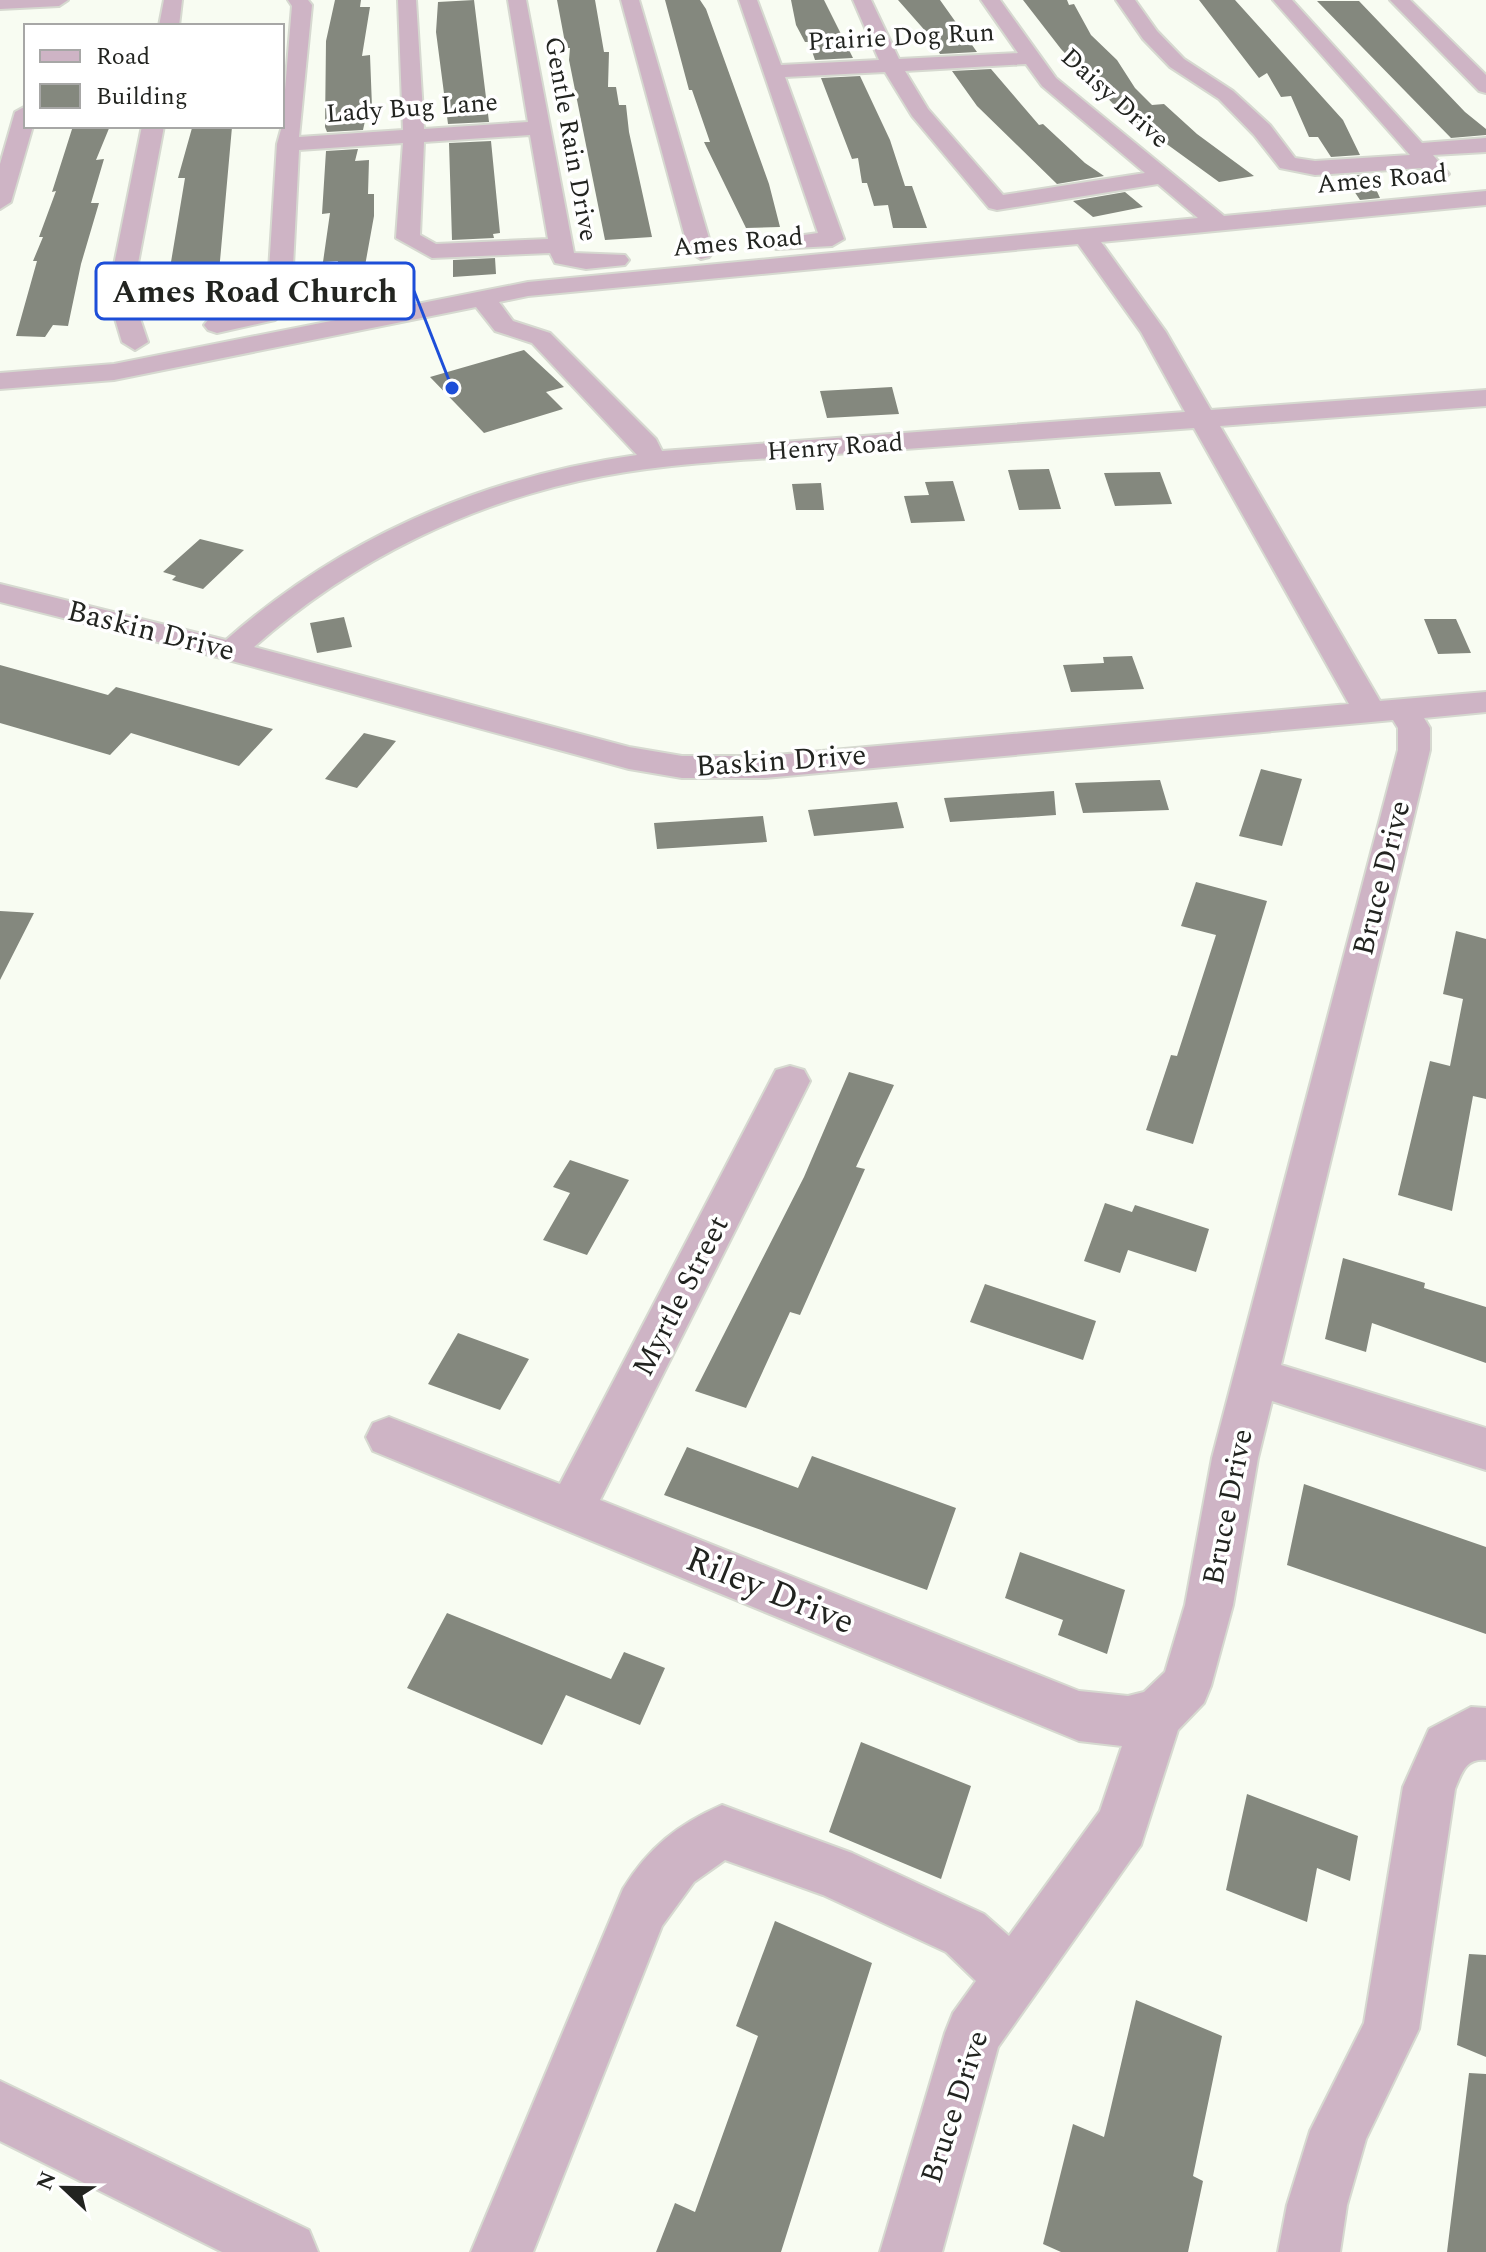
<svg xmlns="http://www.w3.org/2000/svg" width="1486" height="2252" font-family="Spectral,serif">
<rect width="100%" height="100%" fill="#f8fcf2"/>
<path fill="#84887e" d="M335 0H361L360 7H370L362 56 370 55 372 107H368L363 130 327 132 325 127 326 41Z
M474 0 489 122 448 124 436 32 438 2Z
M557 0H595L604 52H609L608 87H616L619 105H626L629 132 652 237 605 240 569 60 570 48H566Z
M665 0H700L706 9 769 184 780 227 746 228 704 142H710L692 90H689Z
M791 0H824L853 58 815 60 809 42H805L796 25Z
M898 0H940L977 52 940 54 928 34Z
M1023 0H1067L1069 5 1074 4 1091 35 1117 60 1135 88 1152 105 1164 104 1197 134 1254 176 1219 182 1117 108 1061 49Z
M1199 0H1235L1343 120 1360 155 1331 157 1318 137H1309L1291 96 1281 97 1267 73 1259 78Z
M1317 1H1359L1465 112 1486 129V135L1451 138Z
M991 69 1039 125 1043 124 1085 163 1104 176 1057 184 977 106 952 71Z
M860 76 890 140 905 186H912L927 228H893L888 205 874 206 867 183H862L858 158 852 159 821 78Z
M73 126H110L96 160 104 159 91 203H99L81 264 68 326 53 325 45 337 16 336 37 261H33L43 237H39L56 191 52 192Z
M232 127 218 283 212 310 168 312 175 286H167L185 178H178L192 128Z
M491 141 500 233 493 234 494 238 452 240 449 143Z
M358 149 355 161 369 160 368 194H374V216L361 288H330L338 261 323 262 330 213 322 214 326 151Z
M1369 174 1380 198 1360 200 1344 176Z
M1125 192 1143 207 1093 217 1073 201Z
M495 258 496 274 453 277V260Z
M524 350 564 387 546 392 563 409 484 433 430 377Z
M892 387 899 414 827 418 820 391Z
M1049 469 1061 509 1019 510 1008 470Z
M1160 472 1172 504 1115 506 1104 473Z
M953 481 965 521 911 523 904 496 929 495 925 482Z
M821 483 824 510H796L792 484Z
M200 539 244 550 203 589 172 580 176 576 163 572Z
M344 617 352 647 317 653 310 623Z
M1424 619H1456L1471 653 1438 654Z
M1132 656 1144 689 1071 692 1063 665 1104 663 1103 657Z
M0 665 108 695 116 687 273 729 239 766 131 733 110 755 0 723Z
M364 733 396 741 357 788 325 779Z
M1261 769 1302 779 1282 846 1239 836Z
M1160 780 1169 810 1083 813 1075 783Z
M1054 791 1056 815 950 822 944 798Z
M897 802 904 828 814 836 808 810Z
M763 816 767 842 657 849 654 823Z
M1196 882 1267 901 1193 1144 1146 1130 1171 1055 1177 1056 1216 935 1181 926Z
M0 911 34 913 0 980Z
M1456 931 1486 939V1099L1473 1096 1452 1211 1398 1195 1430 1061 1450 1066 1463 999 1443 994Z
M849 1072 894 1085 856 1167 865 1169 800 1315 790 1312 746 1408 695 1391 804 1177Z
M570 1160 629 1180 587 1255 543 1240 570 1193 553 1187Z
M1105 1203 1132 1212 1135 1205 1209 1229 1196 1272 1128 1250 1120 1273 1084 1261Z
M1343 1258 1425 1283 1424 1288 1486 1307V1363L1372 1323 1366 1352 1325 1339Z
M985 1284 1096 1321 1083 1360 970 1322Z
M458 1333 529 1359 500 1410 428 1384Z
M687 1447 798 1488 812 1456 956 1508 927 1590 664 1495Z
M1304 1484 1486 1547V1634L1287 1565Z
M1020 1552 1125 1590 1107 1654 1058 1635 1063 1620 1005 1598Z
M447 1613 611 1679 624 1652 665 1668 640 1725 566 1695 542 1745 407 1688Z
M861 1742 971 1786 941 1879 829 1832Z
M1247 1794 1358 1836 1350 1881 1317 1868 1307 1922 1226 1890Z
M775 1921 872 1963 781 2252H656L675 2203 695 2212 758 2036 736 2026Z
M1469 1954 1486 1955V2057L1457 2045Z
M1136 2000 1222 2036 1193 2176 1203 2181 1188 2252H1061L1043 2244 1073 2124 1104 2137Z
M1469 2073 1486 2074V2252H1447Z"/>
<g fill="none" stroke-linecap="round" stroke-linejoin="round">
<defs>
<path id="minor" d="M0 0H68L59 6 0 9Z
M164 0H182L179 26H159Z
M288 0H308L312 5 299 137 403 130 398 0H416L424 129 528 122 508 0H526L574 253 625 255 629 260 625 265 586 269 555 263 550 253 432 258 396 238 403 143 299 150 291 305 275 320 217 333 208 330 204 325 208 320 258 309 267 302 277 144 282 126 292 6ZM530 135 548 239 436 244 420 235 424 142Z
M621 0H639L713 252 709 257 701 259 689 252Z
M739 0H757L781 65 879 60 853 0H871L899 59 1018 53 981 0H1000L1056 78 1224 216 1486 191V205L1101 242 1166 332 1211 410 1486 390V406L1220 426 1380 701 1486 692V712L1424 718 1430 728V750L1281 1365 1486 1428V1470L1272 1401 1258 1458 1233 1605 1211 1686 1204 1703 1178 1730 1141 1845 998 2047 942 2252H880L945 2033 953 2013 976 1981 946 1952 823 1895 725 1860 694 1882 662 1926 533 2252H471L623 1889C648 1848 678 1824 722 1805L852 1853 984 1914 1009 1936 1100 1811 1122 1746 1079 1741 373 1451 366 1437 373 1423 389 1417 560 1484 776 1070 790 1066 804 1070 810 1081 600 1500 1079 1691 1128 1696 1144 1692 1165 1672 1185 1605 1212 1458 1398 750V728L1393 720 765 778H682L629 769 221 658 0 602V584L226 640C343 537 482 477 637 455L532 343 495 331 476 307 114 380 0 389V373L114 364 528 282 1198 218 1158 184 997 210 989 208 912 116 885 72 785 77 844 239 832 246 776 249 772 244 776 239 818 233ZM1026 64 1042 86 1145 173 1003 195 928 109 905 71ZM1078 244 1141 332 1185 412 662 451 656 439 550 333 513 321 499 302 528 296ZM1194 428 1349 704 765 756H682L629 747 254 647C353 559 473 501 603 476 684 461 768 459 850 453 965 445 1079 436 1194 428Z
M1116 0H1135L1157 31 1184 59 1233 91 1270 125 1295 158 1315 161 1410 155 1273 0H1292L1422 143 1486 138V152L1433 155 1449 174 1438 181 1430 179 1421 168 1315 175 1280 168 1254 135 1219 99 1170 67 1143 39Z
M1390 0H1410L1486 75V93L1479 91Z
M26 106V126H33L11 202 0 209V164L15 112Z
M142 126H164L132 295 148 342 135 350 122 342 108 295Z
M1471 1707 1486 1708V1760C1466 1758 1462 1772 1455 1789L1419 2029 1366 2139 1347 2205 1340 2252H1278L1287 2205 1310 2131 1364 2023 1403 1787 1429 1729Z
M0 2081 309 2230 318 2252H222L0 2141Z"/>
</defs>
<use href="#minor" stroke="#d6d9d0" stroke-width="4"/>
<use href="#minor" fill="#ceb4c5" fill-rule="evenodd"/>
</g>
<g text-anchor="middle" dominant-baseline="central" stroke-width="7" stroke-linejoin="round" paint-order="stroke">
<g font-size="26" fill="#222420" stroke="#fff">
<text transform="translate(901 37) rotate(-3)">Prairie Dog Run</text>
<text transform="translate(1115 98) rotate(42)">Daisy Drive</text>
<text transform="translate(412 108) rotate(-4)">Lady Bug Lane</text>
<text transform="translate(571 139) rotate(80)">Gentle Rain Drive</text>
<text transform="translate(1382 179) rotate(-5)">Ames Road</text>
<text transform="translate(738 242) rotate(-5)">Ames Road</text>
<text transform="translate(835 447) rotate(-4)">Henry Road</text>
</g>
<g font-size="30" fill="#222420" stroke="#fff">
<text transform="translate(151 631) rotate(14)">Baskin Drive</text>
<text transform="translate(781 761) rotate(-4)">Baskin Drive</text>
<text transform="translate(1382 878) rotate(-76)">Bruce Drive</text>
<text transform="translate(681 1296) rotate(-63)">Myrtle Street</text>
<text transform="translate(1228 1507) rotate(-79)">Bruce Drive</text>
<text transform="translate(955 2107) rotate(-72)">Bruce Drive</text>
</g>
<g font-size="36" fill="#222420" stroke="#fff">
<text transform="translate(770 1591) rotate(22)">Riley Drive</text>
</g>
</g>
<path fill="none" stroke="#1d4ed8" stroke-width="3" d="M452 388L414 291"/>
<circle fill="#1d4ed8" stroke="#fff" stroke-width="3" cx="452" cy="388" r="8"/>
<rect fill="#fff" stroke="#1d4ed8" stroke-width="3" x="96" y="263" width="318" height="56" rx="8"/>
<g font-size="32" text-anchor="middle" font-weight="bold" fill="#222420">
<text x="255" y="302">Ames Road Church</text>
</g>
<rect x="24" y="24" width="260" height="104" fill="#ffffff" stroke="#a7a7a6" stroke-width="2"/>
<rect x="40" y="50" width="40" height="12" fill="#ceb4c5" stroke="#a7a7a6" stroke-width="2"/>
<text x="96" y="64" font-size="24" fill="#222420">Road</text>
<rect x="40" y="84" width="40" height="24" fill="#84887e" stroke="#a7a7a6" stroke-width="2"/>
<text x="96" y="104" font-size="24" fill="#222420">Building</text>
<g transform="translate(64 2188) rotate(292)" stroke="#ffffff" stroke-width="6" paint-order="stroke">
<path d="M0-6L14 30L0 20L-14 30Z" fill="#222420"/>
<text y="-12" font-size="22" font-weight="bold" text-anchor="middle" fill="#222420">N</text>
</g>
</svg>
